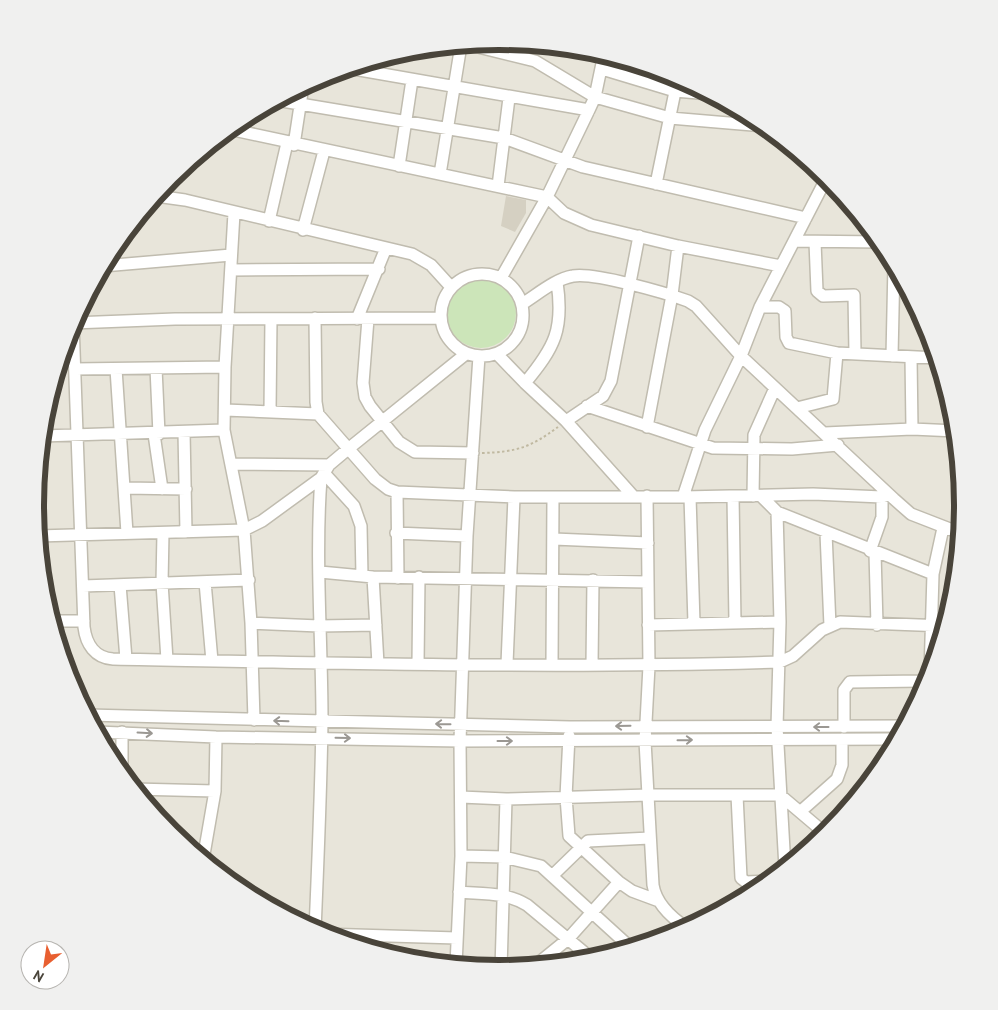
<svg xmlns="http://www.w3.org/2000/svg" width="998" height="1010" font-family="'PT Sans',sans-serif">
<rect width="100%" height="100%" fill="#f5f3ec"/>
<path fill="#e8e5da" d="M36 505a463 463 0 1 1 926 0a463 463 0 1 1-926 0Z"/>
<path fill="#cce5b9" d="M446 313a35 35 0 1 1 70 0a35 35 0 1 1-70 0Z"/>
<path fill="#d5d0c2" d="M506 196 526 200V213L515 232 501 226Z"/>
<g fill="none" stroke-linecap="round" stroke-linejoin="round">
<defs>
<path id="minor" d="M466 44 535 61 595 97 670 118 765 126
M348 68 589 110
M602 69 675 91 710 94
M276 100 504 138 583 167 806 218
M738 123 740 110
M229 129 547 197 564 213 591 225 678 246 781 266
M294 145 303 86
M399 166 412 80
M440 174 461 45
M656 184 678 77
M498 186 509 98
M156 196 185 200 412 254 431 265 451 287
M234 213 225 367 224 430 244 530 251 623 254 720
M269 221 287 143
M303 230 324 151
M794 241 881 242
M815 242 817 291 823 296 854 295 855 353
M103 266 231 255
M231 270 379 269
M441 315a41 41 0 1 1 82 0a41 41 0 1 1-82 0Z
M501 278 547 197 589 110 595 97 604 54
M522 304C538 294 555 279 573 276 594 272 666 293 688 301L696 306 741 356 894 499 911 514 960 533
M760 307H779L785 311 786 337 789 343 837 353
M315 318 316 402 318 414 375 479 388 489 397 492 514 497H683L813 494 882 497 889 495
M441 318 175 319 73 323 84 627C86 644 95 658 113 659 335 663 558 669 780 662L793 656 822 630 840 622 945 626
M357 319 386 248
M368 319 363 383 365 397 370 406 399 442 415 452 473 453
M497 354 525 383 566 421 633 496
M892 356 894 264
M911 357 912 429
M156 368 159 434
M75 369 225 367
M116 369 127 533
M525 383C555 347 564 329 557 282
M587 406 713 448 792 449 838 445
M797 408 833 399 837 353 937 358
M225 410 318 414
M270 411 271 319
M566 421 603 396 611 381 639 236
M647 427 672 295 678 246
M184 432 186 532
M825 433 912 429 956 431
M154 434 162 489
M42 436 224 430
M231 464 329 465
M324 473 354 506 361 526 362 576
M125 488 186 489
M397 492 398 578
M647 496 649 666 645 741 653 885C656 904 672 918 687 928
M733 496 735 622
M753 496 754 435 775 388
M761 496 777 512 780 622 777 727 785 868
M683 497 705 430 741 356 760 307 827 177
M690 497 694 623
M777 512 933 574
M163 533 162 583 167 660
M396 533 467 536
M826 533 830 626
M38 536 244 530 262 521 321 478 329 465 348 449 467 353
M554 539 648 543
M870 551 882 517V497
M875 553 877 625
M320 572 373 577 648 582
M373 577 378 664
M205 582 212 661
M120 585 126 659
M83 586 249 580
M52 621H84
M251 623 319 626 376 625
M648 625 780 622
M418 664 419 577
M507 664 514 497
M552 665 553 497
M592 665 593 580
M88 715 570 727 904 726
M844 727V690L850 682 921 681 930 673 933 574 943 528
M97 732 216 737 460 741 897 739
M122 732V774
M569 736 566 797 569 836 619 882 632 891 659 901
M134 789 215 791
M737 795 741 878 746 882 768 881
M461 797 506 799 649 795H780L826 834
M801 811 837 779 842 765V739
M461 856 504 857 541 866 631 948
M203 860 215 791 216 737
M553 875 588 841 650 838
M459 892C483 894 506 892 527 905L592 959
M315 930C318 861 321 791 322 721 322 640 315 559 321 478
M322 934 457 938
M456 965 461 856 460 741 467 536 479 356
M536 965 568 939 619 882
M501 969 506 799"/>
</defs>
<use href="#minor" stroke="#c0bcaf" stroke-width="14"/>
<path stroke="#c0b9a1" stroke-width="2" stroke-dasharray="2.5 2.5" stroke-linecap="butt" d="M482 453C517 452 531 447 558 427"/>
<use href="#minor" stroke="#fff" stroke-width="11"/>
</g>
<defs><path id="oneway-shaft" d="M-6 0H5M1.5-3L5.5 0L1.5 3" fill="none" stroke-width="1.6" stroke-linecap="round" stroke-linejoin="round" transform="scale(1.25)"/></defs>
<g stroke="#9b9893">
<use href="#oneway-shaft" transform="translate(281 721) rotate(-178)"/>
<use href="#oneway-shaft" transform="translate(443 724) rotate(-179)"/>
<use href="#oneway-shaft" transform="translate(623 726) rotate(179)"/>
<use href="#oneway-shaft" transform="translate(821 727) rotate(180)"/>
<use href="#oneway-shaft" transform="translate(145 733) rotate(3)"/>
<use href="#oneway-shaft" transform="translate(343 738) rotate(1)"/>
<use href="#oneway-shaft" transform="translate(685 740) rotate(-1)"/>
<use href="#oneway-shaft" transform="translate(505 741)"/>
</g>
<path d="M0 0H998V1010H0ZM44 505a455 455 0 1 1 910 0a455 455 0 1 1-910 0Z" fill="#f0f0ef" fill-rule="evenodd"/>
<path fill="none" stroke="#49443a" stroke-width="6" d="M44 505a455 455 0 1 1 910 0a455 455 0 1 1-910 0Z"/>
<g transform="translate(45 965) rotate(210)"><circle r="24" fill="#ffffff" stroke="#b6b4b0"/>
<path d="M0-4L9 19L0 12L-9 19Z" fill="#e85f30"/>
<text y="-8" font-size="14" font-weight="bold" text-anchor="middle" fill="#49443a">N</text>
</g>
</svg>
